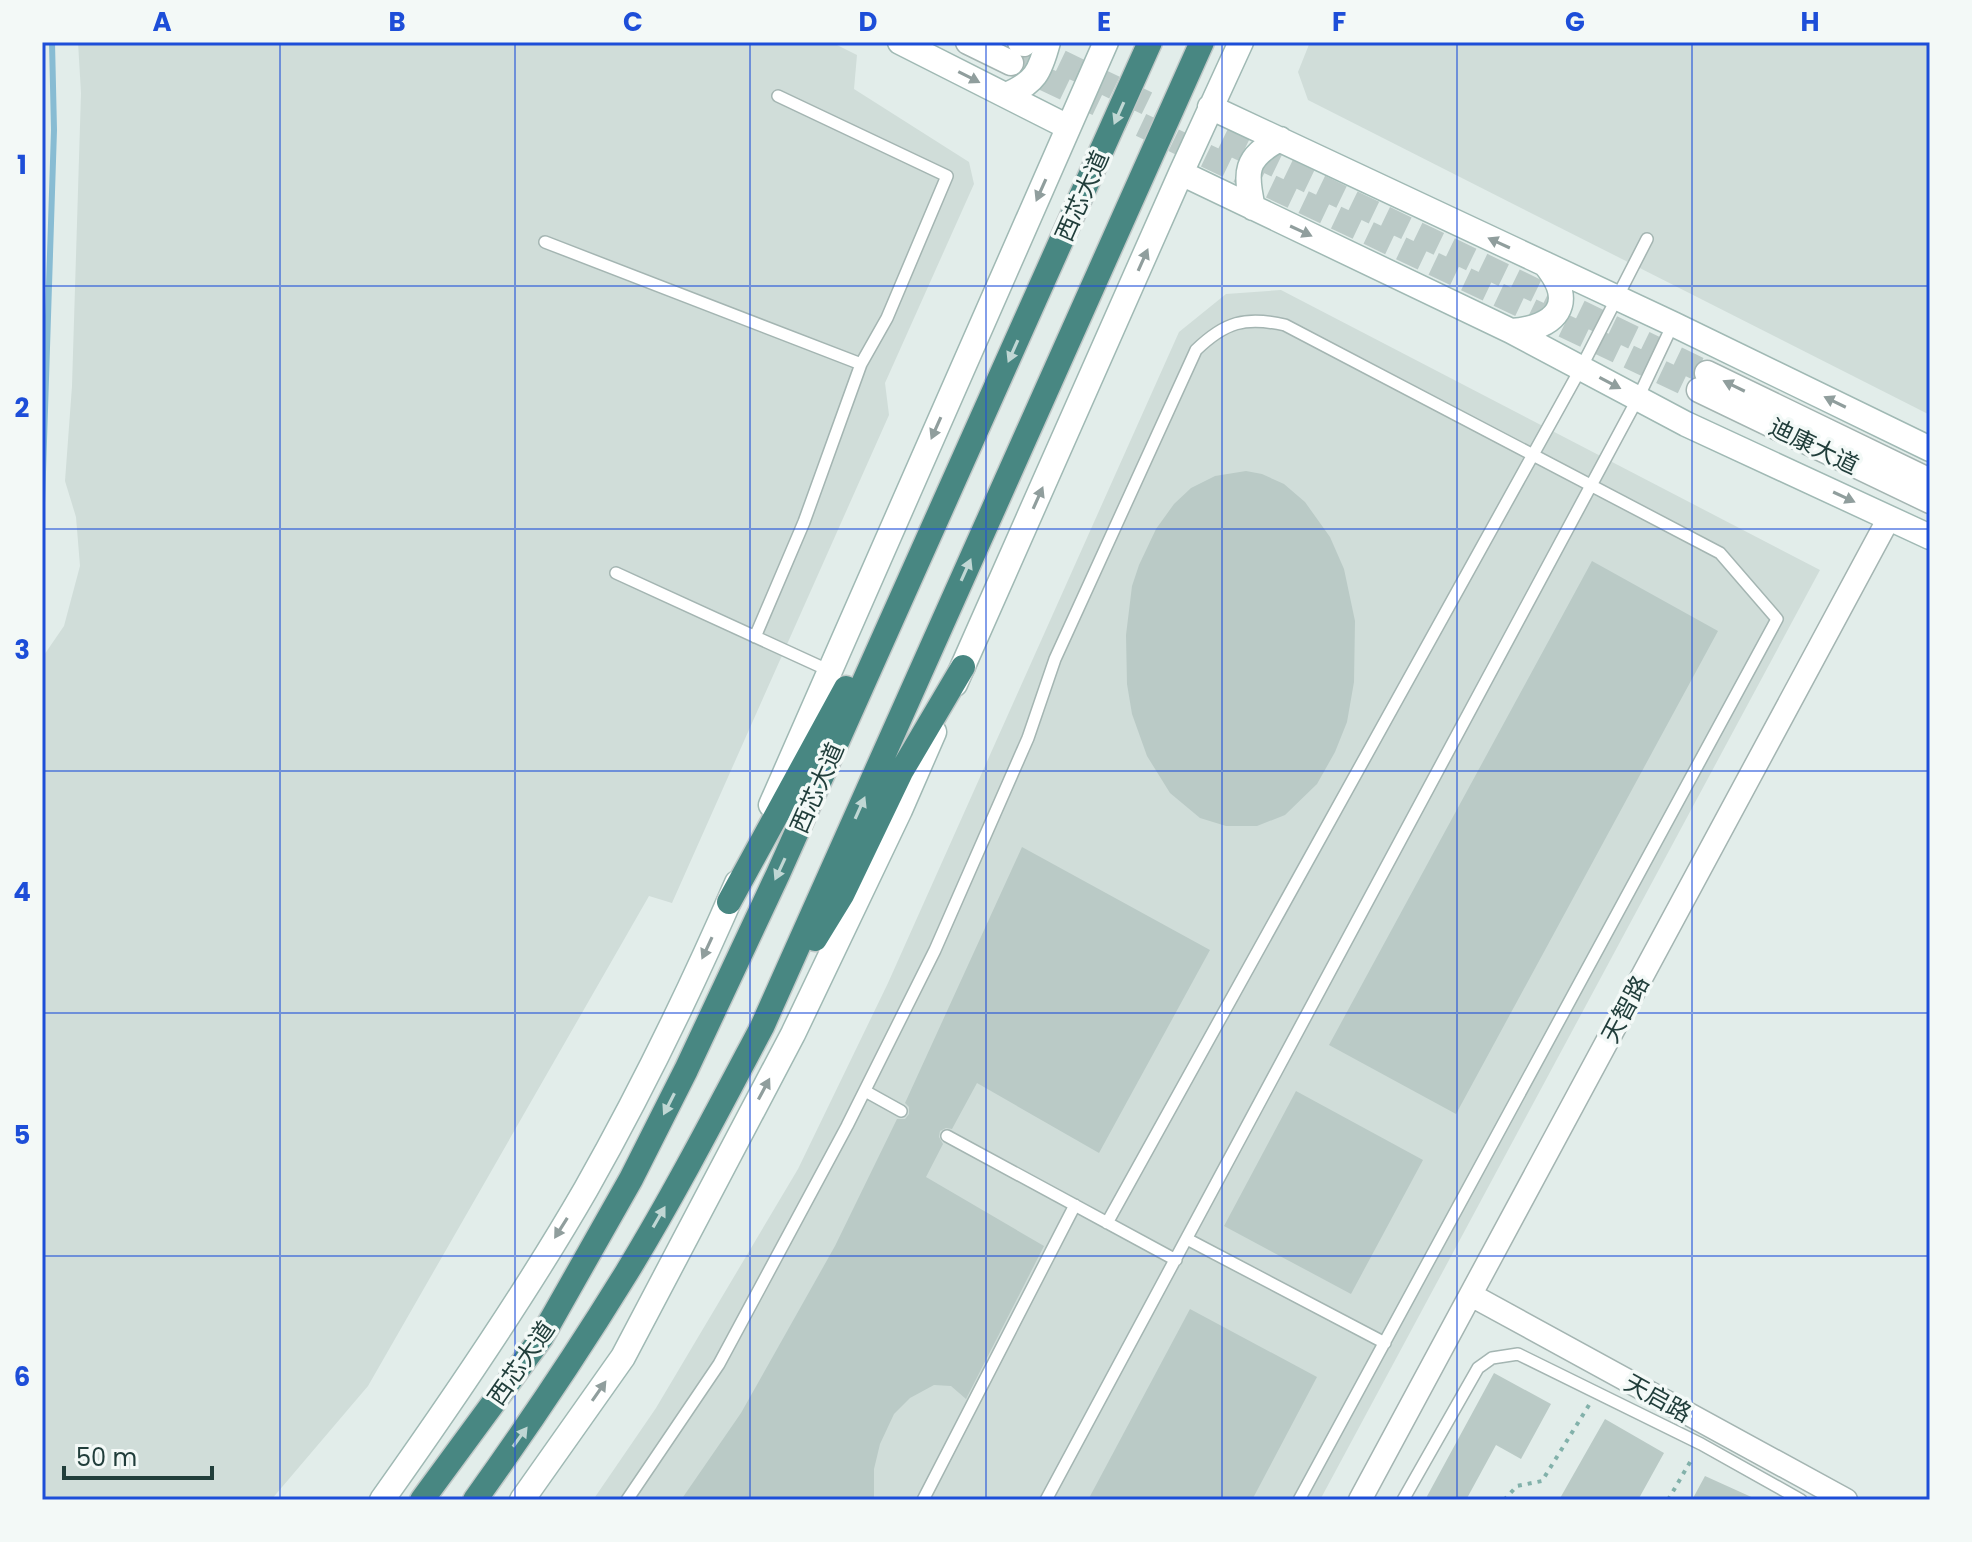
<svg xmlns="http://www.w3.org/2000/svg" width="1972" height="1542" font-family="Poppins,'Noto Sans SC',sans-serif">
<rect width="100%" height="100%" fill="#e2edea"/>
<path fill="#d0ddd9" d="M78 42H831L857 55 854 89 969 162 974 184 885 383 889 415 672 903 649 896 368 1386 271 1500H42V658L64 626 80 566 76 517 65 481 72 386 81 93Z
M1310 42H1930V415L1308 100 1298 72Z
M1281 290 1820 570 1320 1500H593L656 1408 798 1169 888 983 1179 332 1226 294Z"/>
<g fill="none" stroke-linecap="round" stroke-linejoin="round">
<path stroke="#88bcd3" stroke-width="6" d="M42 503 54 130 52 42"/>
</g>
<path fill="#bacac6" d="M1246 471 1262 474 1284 484 1305 502 1330 537 1344 569 1355 621 1354 682 1347 722 1335 752 1317 784 1285 815 1257 826H1226L1200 818 1170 793 1147 756 1132 714 1127 684 1126 635 1132 586 1139 565 1156 529 1174 504 1191 488 1215 476Z
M1592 561 1718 631 1456 1114 1329 1045Z
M1022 847 1210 950 1099 1153 977 1083 952 1129 946 1128 940 1131 939 1137 943 1144 926 1177 1044 1246 966 1399 951 1386 934 1385 910 1398 894 1414 880 1444 874 1469V1500H681L741 1413 835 1246 897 1119H905L909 1114V1107L905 1103Z
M1296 1091 1423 1160 1351 1294 1224 1226Z
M1190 1309 1317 1377 1252 1500H1088Z
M1494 1373 1551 1404 1521 1459 1496 1445 1466 1500H1425Z
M1605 1419 1664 1453 1638 1500H1559Z
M1705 1476 1758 1500H1692Z"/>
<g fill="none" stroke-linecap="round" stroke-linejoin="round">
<path stroke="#bbcac7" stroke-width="24" stroke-dasharray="24 12" stroke-linecap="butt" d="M1028 46 1707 373
M1011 63 1699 390"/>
<defs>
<path id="service" d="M545 242 861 364
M616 573 830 671
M755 637 804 522 861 364 887 318 947 176 778 96
M865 1091 901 1111
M947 1136 1176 1260
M1107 1223 1581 368 1647 239
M1187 1239 1385 1343
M627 1500 719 1364 847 1126 935 950 1028 738 1055 659 1196 350C1225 322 1245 316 1285 325L1720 553 1777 619 1299 1500
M923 1500 1075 1205
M1046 1500 1638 398 1673 324
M1403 1500 1478 1368 1492 1358 1518 1354 1701 1444 1801 1500"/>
<path id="minor" d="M1471 1295 1846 1500
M1360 1500 1889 518"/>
<path id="tertiary" d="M968 42 1011 63
M1020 42 1024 44
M1707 373 1930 481
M1699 390 1930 501"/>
<path id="secondary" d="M900 42 1068 127
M1006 95C1035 83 1040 72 1048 42
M1210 107 1673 324 1930 449
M1181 173 1511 331 1686 424 1930 537
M1253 208C1245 172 1244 158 1280 139
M1511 331C1556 328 1578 304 1545 264
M955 684 1181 173 1241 42
M771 805 1106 42
M382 1500C453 1400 525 1295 586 1189 642 1090 692 987 737 883
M522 1500 623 1357 793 1034 900 810 934 732"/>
<path id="trunk" d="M729 902 846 688
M815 939 842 895 901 772 963 667
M422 1500 541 1338 631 1179 686 1070 778 874 1150 42
M475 1500C528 1426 579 1350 627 1272 675 1193 718 1110 762 1027L1202 42"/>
</defs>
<use href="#service" stroke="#a4b5b2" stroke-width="14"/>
<use href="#minor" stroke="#a4b5b2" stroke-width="25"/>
<use href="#tertiary" stroke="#a4b5b2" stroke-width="27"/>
<use href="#secondary" stroke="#a0b9b4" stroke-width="27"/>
<use href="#trunk" stroke="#c1c9c8" stroke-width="27"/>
<path stroke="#82b1aa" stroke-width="4" stroke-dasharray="4 6" stroke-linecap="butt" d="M1504 1500 1517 1486 1542 1481 1589 1405
M1668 1500 1693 1457"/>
<use href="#service" stroke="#fff" stroke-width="11"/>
<use href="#minor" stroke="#fff" stroke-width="22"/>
<use href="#tertiary" stroke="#fff" stroke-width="24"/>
<use href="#secondary" stroke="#fff" stroke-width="24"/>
<use href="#trunk" stroke="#488782" stroke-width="24"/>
</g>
<defs><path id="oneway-solid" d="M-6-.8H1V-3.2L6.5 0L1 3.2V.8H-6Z" transform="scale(2)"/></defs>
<g fill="#909e9d">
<use href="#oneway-solid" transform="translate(969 77) rotate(27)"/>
<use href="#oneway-solid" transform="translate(1041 190) rotate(114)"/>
<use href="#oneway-solid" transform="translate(1301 231) rotate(25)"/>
<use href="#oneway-solid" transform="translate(1499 243) rotate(-155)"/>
<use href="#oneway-solid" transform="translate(1143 260) rotate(-66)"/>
<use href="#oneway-solid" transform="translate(1610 383) rotate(28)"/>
<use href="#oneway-solid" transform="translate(1734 386) rotate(-154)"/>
<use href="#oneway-solid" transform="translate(1835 402) rotate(-154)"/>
<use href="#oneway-solid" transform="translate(936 428) rotate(114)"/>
<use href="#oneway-solid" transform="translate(1844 497) rotate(25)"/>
<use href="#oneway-solid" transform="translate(1038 498) rotate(-66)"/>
<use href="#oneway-solid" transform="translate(707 948) rotate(115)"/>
<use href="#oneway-solid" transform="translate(764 1089) rotate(-62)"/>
<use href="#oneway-solid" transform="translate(561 1228) rotate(122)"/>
<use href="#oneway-solid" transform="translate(599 1391) rotate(-55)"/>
</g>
<g fill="#c0d7d4">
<use href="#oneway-solid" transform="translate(1119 113) rotate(114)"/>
<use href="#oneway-solid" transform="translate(1013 351) rotate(114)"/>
<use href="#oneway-solid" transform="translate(966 570) rotate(-66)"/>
<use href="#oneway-solid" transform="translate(860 808) rotate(-66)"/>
<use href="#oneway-solid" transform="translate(780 869) rotate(115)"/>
<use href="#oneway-solid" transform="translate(669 1104) rotate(117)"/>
<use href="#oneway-solid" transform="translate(659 1217) rotate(-60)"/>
<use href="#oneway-solid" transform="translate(520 1437) rotate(-54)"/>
</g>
<path fill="none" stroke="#1d4ed8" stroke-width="2" stroke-opacity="0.55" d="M280 42V1500M515 42V1500M750 42V1500M986 42V1500M1222 42V1500M1457 42V1500M1692 42V1500M42 286H1930M42 529H1930M42 771H1930M42 1013H1930M42 1256H1930"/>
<g text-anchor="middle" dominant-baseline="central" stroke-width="7" stroke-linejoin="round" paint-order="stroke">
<g font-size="24" fill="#213e3b" stroke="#f3f9f7">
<text transform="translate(1082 196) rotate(-66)">西芯大道</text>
<text transform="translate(1814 446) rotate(26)">迪康大道</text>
<text transform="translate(817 788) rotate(-66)">西芯大道</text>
<text transform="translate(1625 1009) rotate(-62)">天智路</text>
<text transform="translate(521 1363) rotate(-55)">西芯大道</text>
<text transform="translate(1658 1398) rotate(29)">天启路</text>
</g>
</g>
<rect width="1972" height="1542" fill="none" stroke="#f3f9f7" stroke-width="88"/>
<path d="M64 1466v12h148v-12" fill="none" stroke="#213e3b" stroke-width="4"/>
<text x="76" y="1466" font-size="24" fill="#213e3b" stroke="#f3f9f7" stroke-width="6" paint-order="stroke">50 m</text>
<rect x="44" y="44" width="1884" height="1454" fill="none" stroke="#1d4ed8" stroke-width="3"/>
<g font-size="26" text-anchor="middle" font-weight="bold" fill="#1d4ed8">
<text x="162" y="31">A</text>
<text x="397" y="31">B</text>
<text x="633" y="31">C</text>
<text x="868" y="31">D</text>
<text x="1104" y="31">E</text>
<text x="1339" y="31">F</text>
<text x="1575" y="31">G</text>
<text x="1810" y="31">H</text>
<text x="22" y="174">1</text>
<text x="22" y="417">2</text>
<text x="22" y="659">3</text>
<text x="22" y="901">4</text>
<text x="22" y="1144">5</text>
<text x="22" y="1386">6</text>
</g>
</svg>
